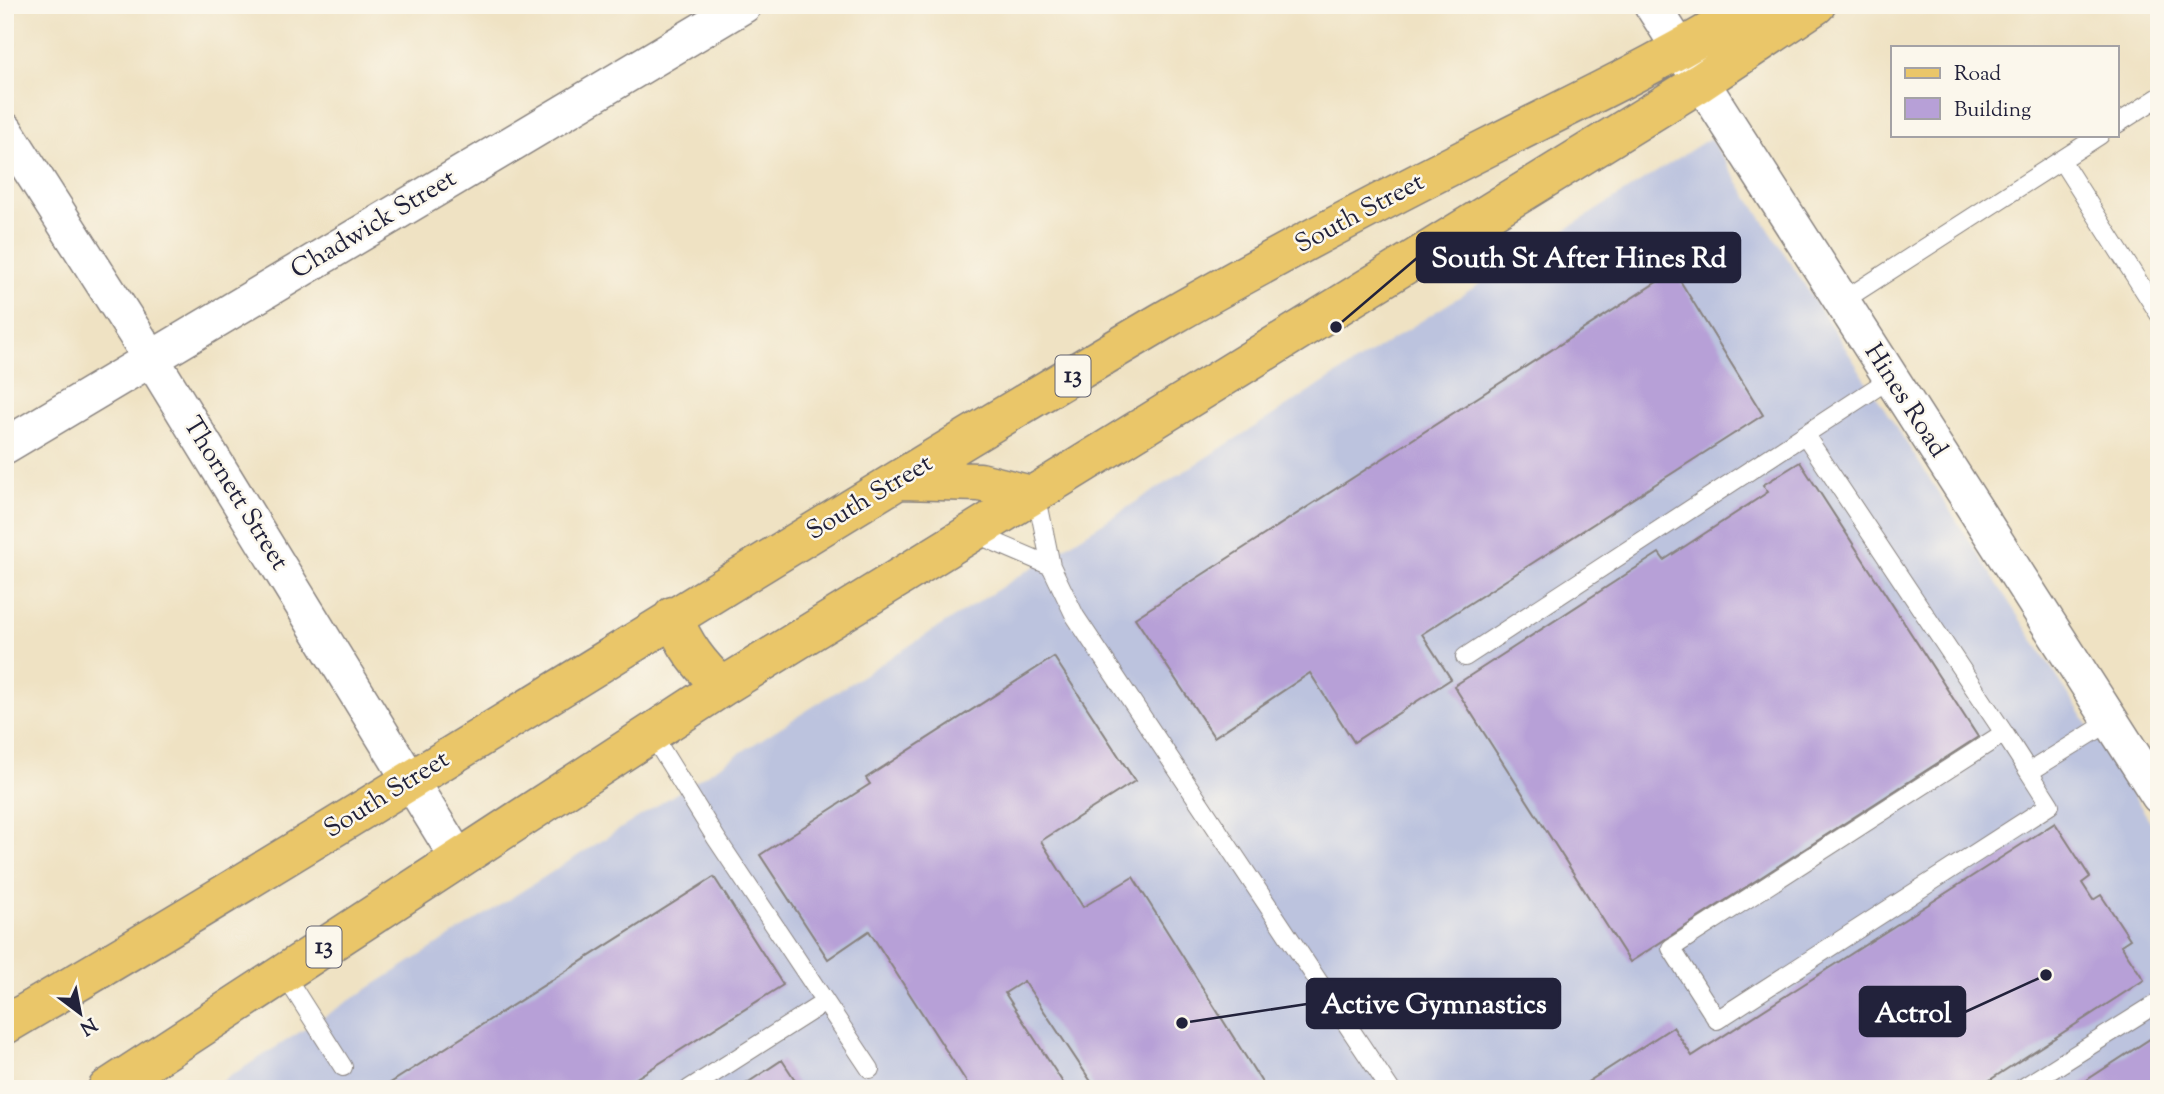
<svg xmlns="http://www.w3.org/2000/svg" width="2164" height="1094" font-family="'Sorts Mill Goudy',serif">
<rect width="100%" height="100%" fill="#fbf7ec"/>
<filter id="ink" filterUnits="userSpaceOnUse"><feTurbulence type="fractalNoise" baseFrequency=".0143" numOctaves="2"/><feDisplacementMap in="SourceGraphic" scale="14" xChannelSelector="R" yChannelSelector="G"/><feConvolveMatrix kernelMatrix="1 2 1 2 8 2 1 2 1" color-interpolation-filters="sRGB"/></filter>
<filter id="wash" filterUnits="userSpaceOnUse"><feTurbulence type="fractalNoise" baseFrequency=".00686" numOctaves="4" result="noise"/><feDisplacementMap in="SourceGraphic" scale="28" xChannelSelector="R" yChannelSelector="G"/><feGaussianBlur stdDeviation="1.57" result="paint"/><feColorMatrix in="noise" values="0 0 0 0 0 0 0 0 0 0 0 0 0 0 0 0 0 1.4 0 .05"/><feComposite in="paint" operator="in"/></filter>
<g filter="url(#wash)">
<rect width="100%" height="100%" fill="#efe2c3"/>
<path fill="#bcc3de" d="M1710 138 2159 835V1089H210Z"/>
<g id="blocks">
<path fill="#b7a0d7" d="M1674 271 1763 415 1422 634 1451 679 1354 742 1310 673 1214 737 1135 618Z
M1800 462 1978 737 1630 962 1454 686 1659 553 1664 560 1768 492 1763 485Z
M1054 657 1135 781 1041 841 1083 907 1133 877 1266 1089H1096L1024 981 1005 993 1067 1089H971L869 931 828 959 760 855 870 784 866 778Z
M2055 823 2090 877 2082 883 2093 900 2101 895 2130 939 2121 945 2144 980 1976 1089 1580 1087 1673 1027 1692 1056Z
M714 877 783 985 619 1089H381Z
M2153 1037 2159 1046V1089H2073Z
M782 1060 801 1089H738Z"/>
</g>
</g>
<g filter="url(#ink)">
<use href="#blocks" fill-opacity="0" stroke="#88827f" stroke-width="2"/>
<g fill="none" stroke-linecap="round" stroke-linejoin="round">
<defs>
<path id="service" d="M2117 124 2159 97
M2061 160 2159 314
M1841 302 2100 135
M1805 435 2004 733
M1031 495 1040 512 1051 566 1075 616 1390 1089
M974 533 1051 566
M1465 657 1891 378
M651 733 716 838 870 1069
M2029 772 2004 733 1671 948 1717 1020 2050 805 2029 772 2111 721
M284 974 343 1067
M689 1089 825 1002
M2021 1089 2159 1002"/>
<path id="minor" d="M1652 5 2159 796
M5 130 151 358 459 860
M5 446 744 5"/>
<path id="primary" d="M900 480 980 482 1031 495
M673 616C684 646 700 665 722 687
M5 1025C394 797 773 551 1161 322 1273 257 1387 198 1502 140 1587 97 1673 57 1753 5
M107 1089 722 687 1701 82 1816 5"/>
</defs>
<use href="#service" stroke="#88827f" stroke-width="20"/>
<use href="#minor" stroke="#88827f" stroke-width="38"/>
<use href="#primary" stroke="#88827f" stroke-width="41"/>
<use href="#service" stroke="#fff" stroke-width="18"/>
<use href="#minor" stroke="#fff" stroke-width="35"/>
<use href="#primary" stroke="#eac669" stroke-width="38"/>
</g>
</g>
<g text-anchor="middle" dominant-baseline="central" stroke-width="5" stroke-linejoin="round" paint-order="stroke">
<g fill="#fbf7ec" stroke="#636270" stroke-width="2">
<rect x="1055.5" y="355.5" width="35" height="41" rx="5"/>
<rect x="306.5" y="926.5" width="35" height="41" rx="5"/>
</g>
<g font-size="24" font-weight="bold" fill="#22223b">
<text x="1073" y="376">13</text>
<text x="324" y="947">13</text>
</g>
<g font-size="26" fill="#22223b" stroke="#fbf7ec">
<text transform="translate(1360 214) rotate(-28)">South Street</text>
<text transform="translate(374 225) rotate(-31)">Chadwick Street</text>
<text transform="translate(1905 401) rotate(57)">Hines Road</text>
<text transform="translate(235 494) rotate(58)">Thornett Street</text>
<text transform="translate(870 498) rotate(-31)">South Street</text>
<text transform="translate(387 795) rotate(-32)">South Street</text>
</g>
</g>
<path fill="none" stroke="#22223b" stroke-width="2.5" d="M1336 327L1417 258M1182 1023L1307 1004M2046 975L1965 1012"/>
<g fill="#22223b" stroke="#fbf7ec" stroke-width="2.5">
<circle cx="1336" cy="327" r="7"/>
<circle cx="1182" cy="1023" r="7"/>
<circle cx="2046" cy="975" r="7"/>
</g>
<g fill="#22223b" stroke="#22223b" stroke-width="2.5">
<rect x="1417" y="233" width="323" height="49" rx="7"/>
<rect x="1307" y="979" width="253" height="49" rx="7"/>
<rect x="1860" y="987" width="105" height="49" rx="7"/>
</g>
<g font-size="28" text-anchor="middle" font-weight="bold" fill="#fff">
<text x="1579" y="267">South St After Hines Rd</text>
<text x="1434" y="1013">Active Gymnastics</text>
<text x="1913" y="1022">Actrol</text>
</g>
<rect width="2164" height="1094" fill="none" stroke="#fbf7ec" stroke-width="28"/>
<rect x="1891" y="46" width="228" height="91" fill="#fbf7ec" stroke="#a4a2a5" stroke-width="2"/>
<rect x="1905" y="68" width="35" height="10" fill="#eac669" stroke="#a4a2a5" stroke-width="2"/>
<text x="1954" y="80" font-size="21" fill="#22223b">Road</text>
<rect x="1905" y="98" width="35" height="21" fill="#b7a0d7" stroke="#a4a2a5" stroke-width="2"/>
<text x="1954" y="116" font-size="21" fill="#22223b">Building</text>
<g transform="translate(80 1013) rotate(148)" stroke="#fbf7ec" stroke-width="5" paint-order="stroke">
<path d="M0-5L12 26L0 18L-12 26Z" fill="#22223b"/>
<text y="-10" font-size="19" font-weight="bold" text-anchor="middle" fill="#22223b">N</text>
</g>
</svg>
